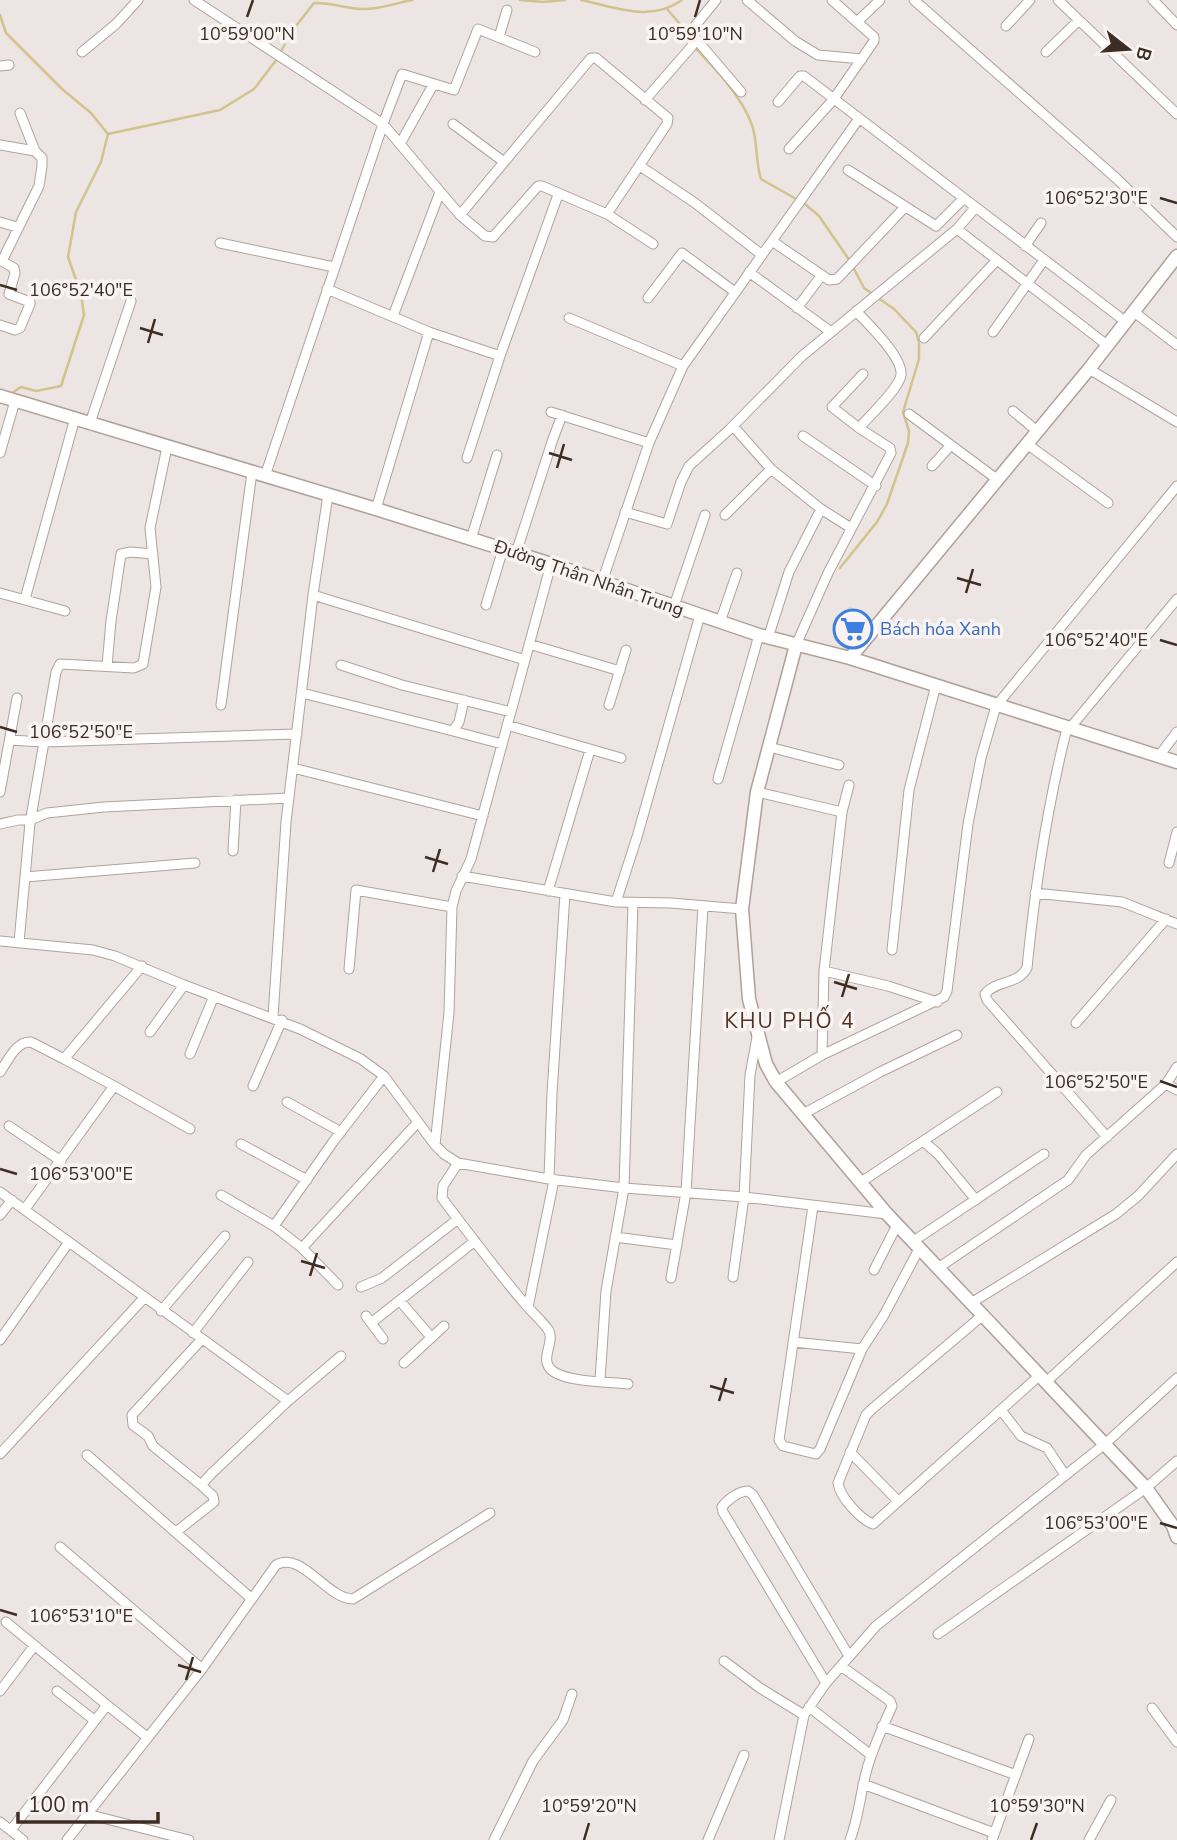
<svg xmlns="http://www.w3.org/2000/svg" width="1177" height="1840" font-family="'Nunito Sans',sans-serif">
<rect width="100%" height="100%" fill="#ede5e3"/>
<path fill="#dcd3d1" d="M850 606 871 626 848 652 834 640 840 632 832 625Z"/>
<g fill="none" stroke-linecap="round" stroke-linejoin="round">
<path stroke="#d0c38c" stroke-width="2.5" d="M520 0 543 2 565 0
M581 0C616 7 650 23 682 0
M667 9 680 24 682 34C707 61 739 90 752 125 758 142 755 160 761 179L805 204 819 216 850 261
M0 15 6 33 62 89 91 113 108 134 101 162 76 212 68 257 81 294 84 315 61 386 36 391 21 387 12 393
M280 53 292 31 314 3C331 2 346 9 363 9 383 9 395 3 412 0
M108 134 220 110 254 89 277 59
M840 568 877 522 887 504 908 443 909 431 903 412 919 359V343L916 332 894 309 864 288 853 267"/>
<defs>
<path id="street" d="M194 0 383 124 460 215 485 236 493 237 538 186H542L607 214 653 244
M716 0 690 32 741 92
M747 0 795 41 818 55 862 59
M914 0 1116 178 1177 237
M1058 0 1177 114
M1153 0 1177 25
M857 22 880 0
M1006 26 1030 0
M499 37 507 10
M82 52 116 24 138 0
M1046 52 1079 20
M0 66 9 65
M645 100 692 46
M778 102 800 76H804L1126 322
M453 124 504 162
M400 144 433 85
M0 145 35 151
M789 149 833 100 874 41V37L832 0
M640 166 695 203 762 255
M848 170 936 226 963 199
M460 215 591 58H596L668 118 667 124 607 214
M0 222 17 227
M957 229 1107 345
M772 241 829 280 837 279 905 207
M220 243 334 267
M1025 246 1041 223
M0 260 14 268 15 273 9 294 30 302V304L20 328 15 330 0 325
M2 261 39 186 42 166V158L35 151 20 113
M749 272 831 332
M327 289 429 332 500 356
M648 298 682 253 735 292
M797 308 822 275
M1134 312 1177 345
M393 316 440 192
M569 318 683 366
M993 332 1044 260
M924 338 996 261
M1089 369 1177 422
M1013 411 1037 431
M551 412 649 443
M909 414 998 480
M90 423 131 301
M733 426 771 469 821 509 851 528
M859 428 832 407 863 374
M803 436 876 486
M1027 444 1108 503
M0 453 15 401
M467 458 500 356 558 195
M932 466 951 445
M265 476 383 124 402 74 454 90 478 29 535 52
M376 509 429 332
M625 512 667 524 681 482 689 466 730 429 802 356 957 229 975 208
M725 515 771 469
M471 539 497 455
M516 553 553 439 562 415
M602 582 649 443 683 366 858 120
M0 593 65 611
M313 595 525 660
M25 599 75 418
M486 605 503 549
M674 606 705 515
M720 622 737 573
M768 638 789 572 821 509
M529 644 620 671
M796 645 828 573 891 453 890 448 859 428C869 416 899 389 901 375 903 357 868 324 856 311
M341 665 402 685 511 712
M107 666 111 621 121 554 131 552 153 554
M302 693 453 731 459 722 464 700
M221 705 252 472
M609 705 626 650
M507 725 621 758
M1067 728C1047 807 1035 887 1027 968 1018 985 996 980 985 994L987 1000 1107 1137
M1070 728 1177 599
M453 731 502 744
M10 740 44 742 56 672 60 664 134 668 143 664 156 587 150 528 167 447
M769 747 839 765
M1159 756 1177 732
M293 768 483 816
M718 779 759 635
M0 792 17 698
M757 792 842 812
M0 824 18 820H30L47 813 104 807 289 798
M233 851 236 800
M1169 863 1177 832
M462 876 616 902 671 903 742 909
M25 877 195 863
M548 891 590 750
M1035 893 1122 902 1177 924
M616 902 637 837 700 615
M0 941 93 950 115 956 184 985 300 1029 361 1059 384 1076 435 1145 444 1154 458 1163 549 1179 624 1188 744 1197 887 1214
M19 942 30 823 44 742 297 734
M892 950 909 790 936 685
M349 969 356 890 452 907
M824 971 888 986 937 1002
M273 1017 286 822 313 595 328 495
M1076 1023 1166 919
M150 1032 184 985
M190 1054 214 996
M822 1055 824 971 842 812 849 785
M0 1072C8 1061 16 1041 31 1042L64 1059
M776 1082 822 1055 944 997 947 991 968 824 981 758 996 706 1177 486
M1166 1084 1177 1090
M114 1086 190 1129
M253 1086 282 1020
M287 1102 341 1132
M803 1114 880 1072 957 1035
M9 1126 61 1161
M923 1141 938 1154 976 1200
M241 1144 307 1180
M435 1145 449 1013 452 907 456 891 471 859 551 564
M458 1163 443 1186 442 1198C469 1234 496 1270 525 1304 532 1312 540 1319 547 1328 558 1341 536 1360 554 1372 570 1382 608 1382 628 1384
M549 1179 552 1093 565 894
M861 1182 997 1092
M0 1192 288 1401
M221 1195 274 1226 302 1248 338 1285
M813 1206 781 1426 779 1440 783 1446 816 1454 820 1449 862 1349 884 1315 919 1249
M25 1209 114 1086 64 1059 142 966
M0 1215 12 1200
M274 1226 333 1142 384 1076
M615 1237 677 1245
M912 1242 1044 1154
M302 1248 418 1122
M938 1268 1068 1180 1086 1155 1166 1084 1177 1067
M874 1270 897 1225
M733 1277 744 1197 750 1075 757 1037
M671 1278 686 1192 703 906
M361 1287 382 1278 458 1219
M400 1301 431 1337
M971 1303 1116 1214 1138 1196 1177 1154
M528 1307 554 1180
M161 1311 225 1236
M983 1315 872 1409 866 1415 838 1483C840 1497 860 1519 873 1524L1040 1375
M366 1316 383 1339
M371 1323 475 1241
M193 1333 248 1262
M0 1340 69 1242
M793 1342 862 1349
M404 1363 444 1326
M600 1380 606 1291 624 1188 633 903
M1046 1382 1177 1262
M1001 1410 1021 1436 1047 1448 1065 1475
M850 1452 898 1501
M0 1454 144 1298
M87 1455 252 1599
M201 1485 153 1446 148 1436 133 1425 132 1415 202 1339
M176 1532 214 1502 213 1496 201 1485 212 1473 288 1401 341 1356
M60 1547 202 1669
M6 1622 107 1705
M938 1634 1146 1488 1177 1461
M724 1661 760 1688 804 1715
M841 1666 890 1701 892 1706C883 1727 873 1747 867 1769 860 1794 859 1817 850 1840
M826 1683 723 1512 722 1507C727 1500 739 1491 748 1491L753 1495 849 1656
M0 1691 34 1646
M57 1691 94 1720
M809 1707 871 1755
M1152 1708 1177 1742
M882 1726 1016 1775
M863 1784 994 1833
M87 1814 189 1840
M0 1822 23 1840
M11 1830 107 1705 147 1737
M67 1840 202 1669 276 1565C301 1550 327 1599 353 1599L490 1513
M494 1840 533 1761 563 1720 572 1694
M708 1840 744 1755
M779 1840 804 1715 826 1683 876 1626 1106 1443 1177 1378
M992 1840 1029 1739
M1089 1840 1111 1800"/>
<path id="secondary" d="M0 396 376 509 551 564 759 635 850 658 1177 762
M796 645 757 792 742 909 749 999 766 1064 776 1082 887 1214 1146 1488 1173 1526 1177 1537
M850 658 1089 369 1177 256"/>
</defs>
<use href="#street" stroke="#aea39e" stroke-width="11"/>
<use href="#secondary" stroke="#b0a099" stroke-width="15"/>
<use href="#street" stroke="#fff" stroke-width="9"/>
<use href="#secondary" stroke="#fff" stroke-width="12"/>
</g>
<path fill="none" stroke="#3e2d23" stroke-width="2.5" d="M247 17 253 0M695 17 700 0M1160 198 1177 203M0 285 17 290M140 328 163 335M148 343 155 319M549 453 572 460M557 468 564 444M957 578 981 585M966 593 973 569M1160 640 1177 645M0 727 17 732M425 857 448 864M433 872 440 849M834 982 857 989M842 997 849 974M1160 1081 1177 1087M0 1169 17 1174M301 1261 325 1268M310 1276 317 1253M710 1386 734 1393M719 1401 726 1378M1160 1523 1177 1528M0 1610 17 1615M178 1665 201 1672M186 1680 193 1657M584 1840 589 1823M1031 1840 1037 1823"/>
<defs>
<symbol id="supermarket-ring" viewBox="-11 -11 22 22"><circle r="9.5" fill="#f9f4f3" stroke="#3f7fe0" stroke-width="1.5"/><path d="M-6-5.5h2.5l.6 2H6L4.5 2H-2.5L-4.4-4H-6ZM-1.5 3.2a1.3 1.3 0 1 0 .1 0ZM3 3.2a1.3 1.3 0 1 0 .1 0Z" fill="#3f7fe0"/></symbol>
</defs>
<g fill-rule="evenodd">
<use href="#supermarket-ring" x="831" y="607" width="44" height="44"/>
</g>
<g text-anchor="middle" dominant-baseline="central" stroke-width="7" stroke-linejoin="round" paint-order="stroke">
<g font-size="18" fill="#3e2d23" stroke="#f9f4f3">
<text transform="translate(589 578) rotate(19)">Đường Thân Nhân Trung</text>
</g>
<g font-size="18" fill="#366cbe" stroke="#f9f4f3" text-anchor="start">
<text x="880" y="629">Bách hóa Xanh</text>
</g>
<g font-size="21" letter-spacing="2" fill="#4f331f" stroke="#f9f4f3">
<text x="790" y="1021">KHU PHỐ 4</text>
</g>
</g>
<g font-size="18" text-anchor="middle" fill="#3e2d23" stroke="#f9f4f3" stroke-width="7" stroke-linejoin="round" paint-order="stroke">
<text x="247" y="40">10°59'00"N</text>
<text x="695" y="40">10°59'10"N</text>
<text x="1096" y="204">106°52'30"E</text>
<text x="81" y="296">106°52'40"E</text>
<text x="1096" y="646">106°52'40"E</text>
<text x="81" y="738">106°52'50"E</text>
<text x="1096" y="1088">106°52'50"E</text>
<text x="81" y="1180">106°53'00"E</text>
<text x="1096" y="1529">106°53'00"E</text>
<text x="81" y="1622">106°53'10"E</text>
<text x="589" y="1812">10°59'20"N</text>
<text x="1037" y="1812">10°59'30"N</text>
</g>
<g transform="translate(1128 49) rotate(107)" stroke="#f9f4f3" stroke-width="5" paint-order="stroke">
<path d="M0-5L12 26L0 18L-12 26Z" fill="#3e2d23"/>
<text y="-10" font-size="19" font-weight="bold" text-anchor="middle" fill="#3e2d23">B</text>
</g>
<path d="M18 1812v10h140v-10" fill="none" stroke="#3e2d23" stroke-width="3.5"/>
<text x="28" y="1812" font-size="21" fill="#3e2d23" stroke="#f9f4f3" stroke-width="5" paint-order="stroke">100 m</text>
</svg>
